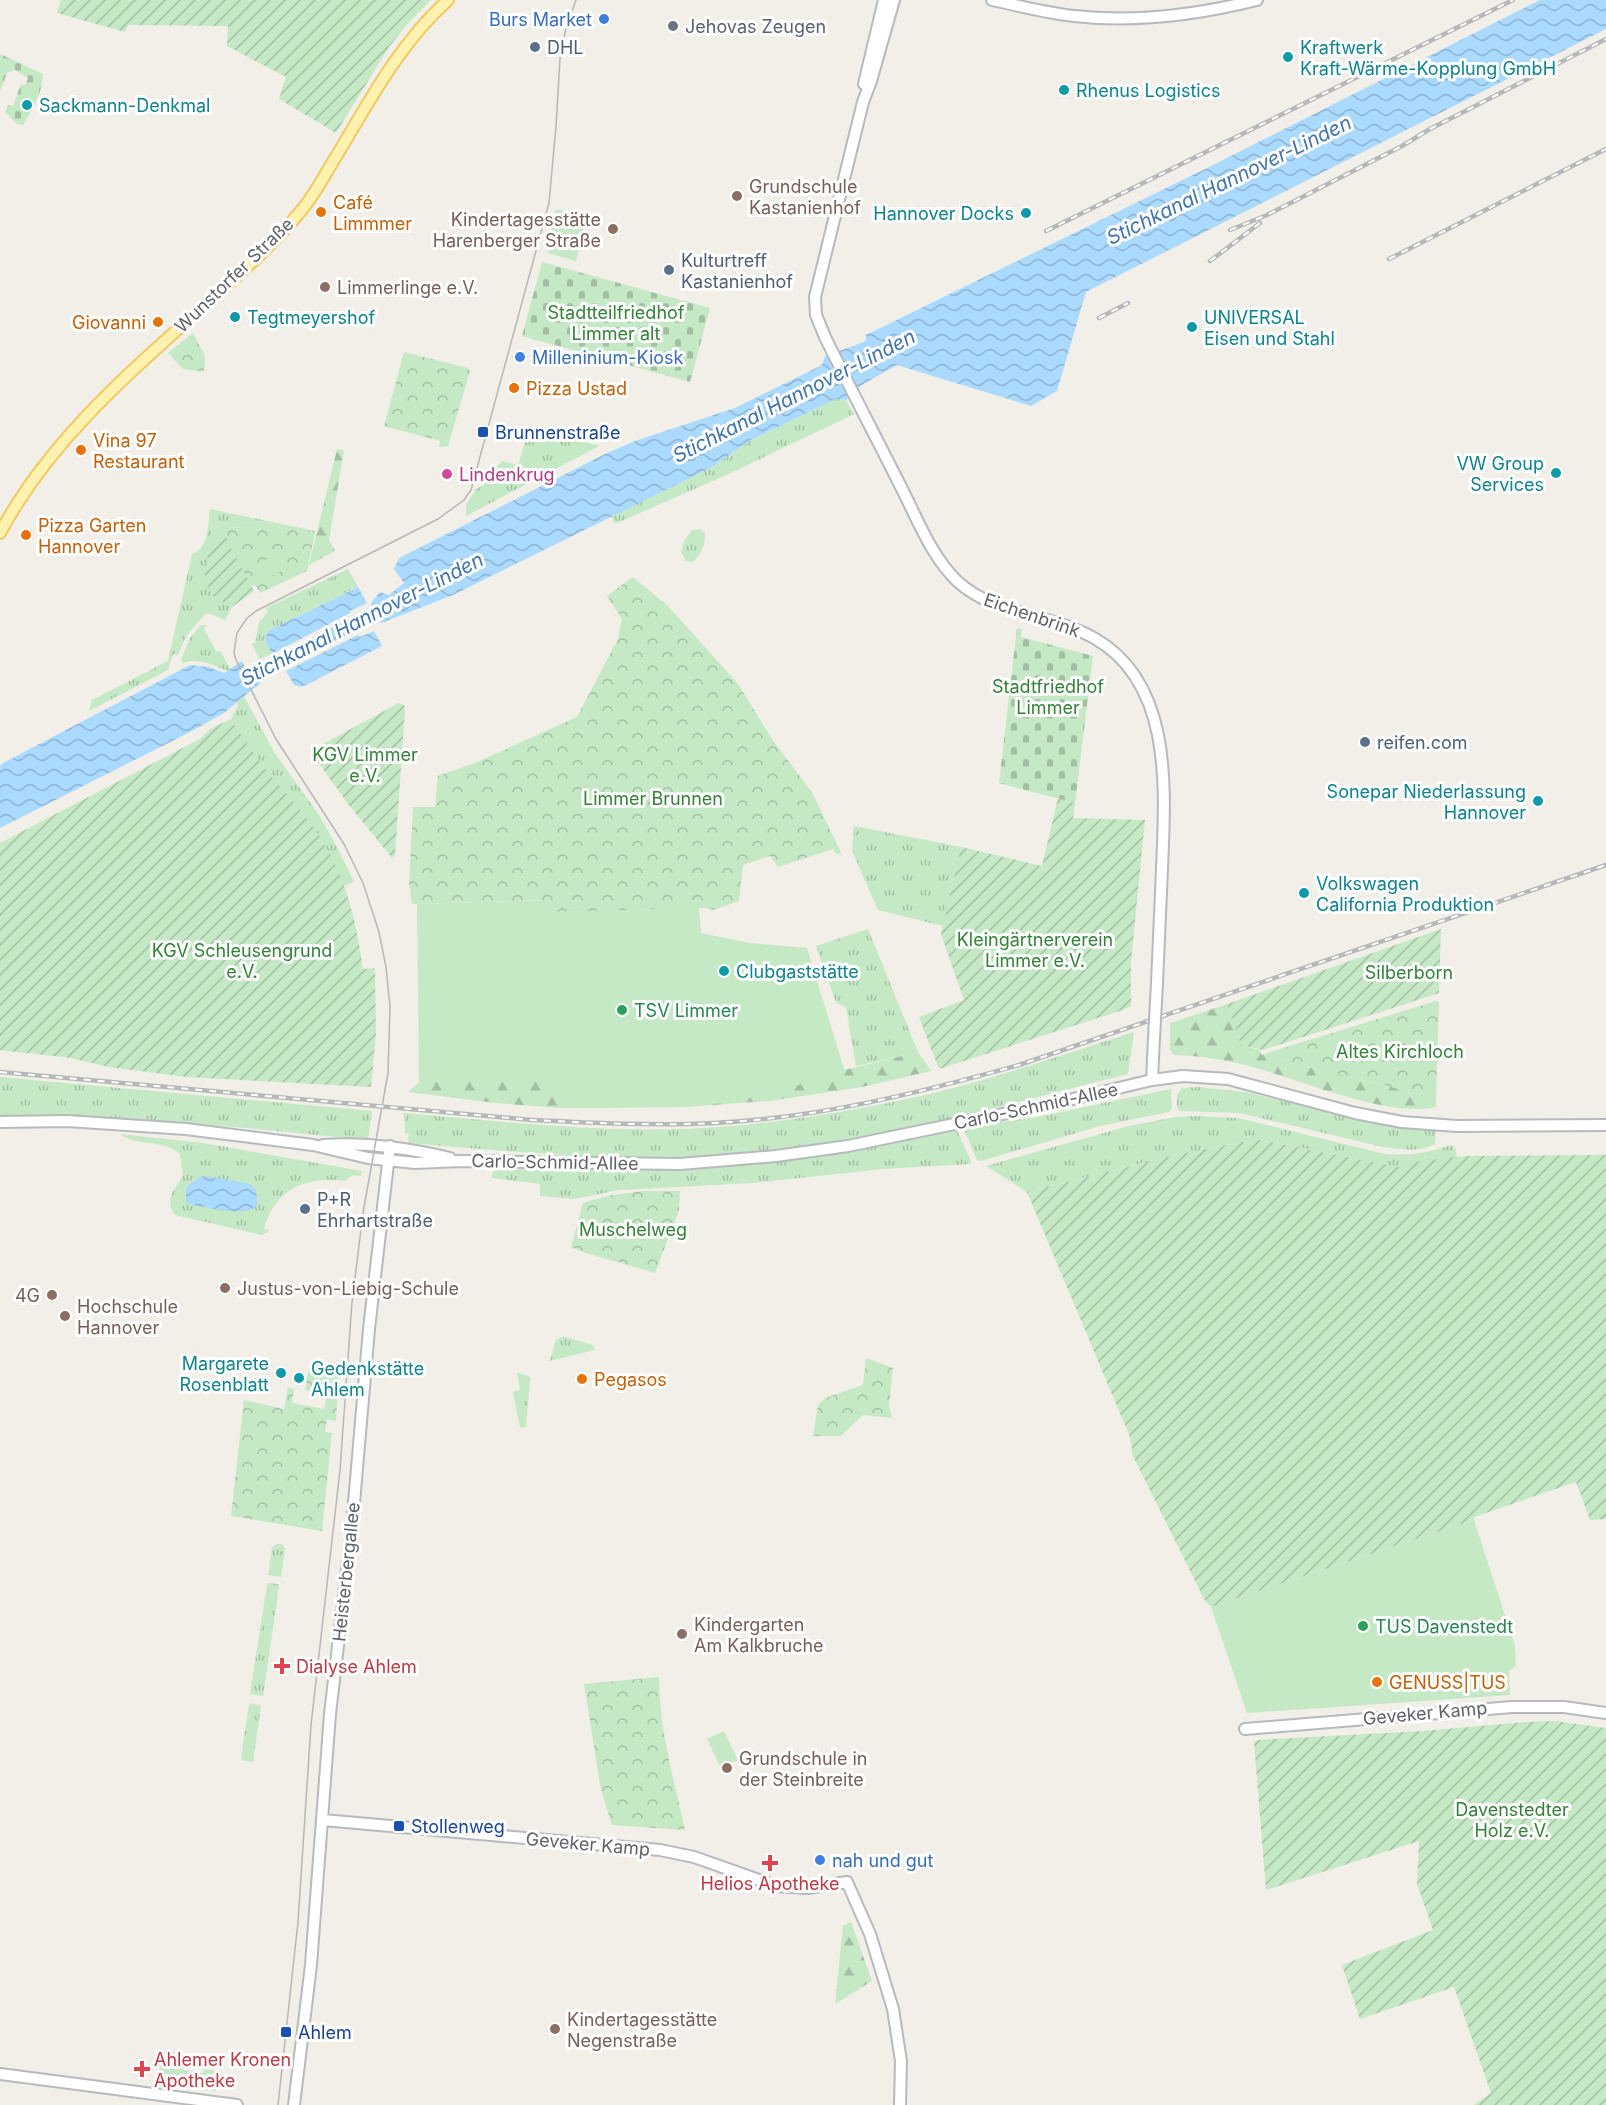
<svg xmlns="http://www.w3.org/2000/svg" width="1606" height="2105" font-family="Inter,sans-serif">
<defs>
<pattern id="grass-tufts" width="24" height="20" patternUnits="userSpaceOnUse" patternTransform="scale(1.5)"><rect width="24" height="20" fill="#c5e8c5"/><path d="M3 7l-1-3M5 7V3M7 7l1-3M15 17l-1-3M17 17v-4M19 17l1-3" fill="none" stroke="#a3c0a4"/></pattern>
<pattern id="forest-firs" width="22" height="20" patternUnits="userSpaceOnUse" patternTransform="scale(1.5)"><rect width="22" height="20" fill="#c5e8c5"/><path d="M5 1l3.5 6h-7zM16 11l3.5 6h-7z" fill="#a3c0a4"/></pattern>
<pattern id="cemetery-stones" width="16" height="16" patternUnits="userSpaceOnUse" patternTransform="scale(1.5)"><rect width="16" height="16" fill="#c5e8c5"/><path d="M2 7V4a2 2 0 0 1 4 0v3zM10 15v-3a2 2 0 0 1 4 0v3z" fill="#a3c0a4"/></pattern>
<pattern id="park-crowns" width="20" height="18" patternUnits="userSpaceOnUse" patternTransform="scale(1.5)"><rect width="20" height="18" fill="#c5e8c5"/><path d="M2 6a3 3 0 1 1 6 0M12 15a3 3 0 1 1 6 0" fill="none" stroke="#a3c0a4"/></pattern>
<pattern id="garden-furrows" width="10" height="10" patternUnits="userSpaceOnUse" patternTransform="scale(1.5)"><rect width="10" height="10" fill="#c5e8c5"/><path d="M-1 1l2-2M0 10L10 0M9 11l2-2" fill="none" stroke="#a3c0a4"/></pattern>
<pattern id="water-waves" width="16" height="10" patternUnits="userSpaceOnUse" patternTransform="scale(1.5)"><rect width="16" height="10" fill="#aadaff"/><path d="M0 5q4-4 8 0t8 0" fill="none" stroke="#8eb4d2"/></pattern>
</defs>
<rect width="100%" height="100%" fill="#f1efe8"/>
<path fill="url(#grass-tufts)" d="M836 399 846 400 854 414 733 472 615 524 611 516 712 467 749 441Z
M534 428 599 446 466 516V505L476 489 484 485 490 476V464L498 466 502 461 518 465 526 439 531 440Z
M210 509 315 531V533L269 526 251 528 224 527 227 537 209 547 211 595 232 607 225 620 211 614H205L186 636 178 655 173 654 168 670 89 711 92 700 168 661 192 554C209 549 208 524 210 509Z
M700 529 705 533C706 543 701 555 693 562L686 561 681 552 684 541 692 530Z
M348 569 358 587 268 631 265 640 272 654 259 659 252 644 255 643 259 622 268 612 266 608Z
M207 625 204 629 216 651 221 652 230 669 228 671C214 665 198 657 183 663L181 660 190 638 200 626Z
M244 696 274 752 319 815 337 847 354 882 344 886C323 832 293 805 259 761 249 748 240 733 231 719L238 705 237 702Z
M854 826 961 847 943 926 878 910 852 851Z
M868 929 918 1052 856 1066 846 1007 836 1003 816 946Z
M1134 1032 1128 1074C998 1106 868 1146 734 1155 625 1163 516 1152 408 1143L409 1134 405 1133 404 1113C512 1122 622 1136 731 1126 800 1120 870 1108 938 1092 1004 1076 1069 1052 1134 1032Z
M0 1077 372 1111 368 1140C246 1129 123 1112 0 1116Z
M1199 1087 1246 1092 1368 1121 1436 1130 1435 1144C1419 1153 1400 1149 1383 1147L1239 1113 1180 1111 1177 1108V1095L1182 1088Z
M1171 1089 1172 1108 1169 1112 1100 1126 981 1161 977 1160 963 1127 1032 1118Z
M1197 1116 1238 1118 1385 1154C1410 1156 1427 1153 1451 1145L1456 1149 1457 1158 1419 1161 1398 1167 1256 1139 1171 1156 1027 1192 986 1166 1129 1126 1175 1117Z
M956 1128 971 1161 970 1164 883 1169 753 1183 619 1190 574 1199 540 1196V1184L492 1178 493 1170 708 1166Z
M120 1134 203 1143 362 1171 361 1176 352 1175 345 1181C308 1175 274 1189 264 1229L270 1230 262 1235 175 1215C164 1199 174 1190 183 1176L180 1154C164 1139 137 1147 120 1134Z
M562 1337H566L593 1345 595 1350 550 1361 556 1340Z
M517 1372 530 1377V1380L526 1427 520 1428 513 1392 520 1390Z
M277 1544H282L285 1549 281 1577 268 1575 272 1547Z
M269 1583 278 1584 279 1587 263 1696 250 1694 267 1585Z
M251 1703 261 1706 253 1762 242 1760 241 1758 249 1705Z
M157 2049 175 2052 173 2065 183 2066V2070L203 2073 204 2069 219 2071 216 2091 162 2084Z"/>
<path fill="url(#forest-firs)" d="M337 449 344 450 329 540 335 551 309 565Z
M1227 1004 1241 1045 1259 1050 1262 1055 1267 1053 1277 1059 1436 1098V1107C1390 1118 1302 1081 1256 1068 1230 1060 1202 1056 1174 1055L1170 1050V1023Z
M918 1052 931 1071 862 1087 769 1101 684 1107 561 1108 496 1103 408 1092 423 1079 819 1076Z
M851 1922 872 1981 835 2004 843 1926Z"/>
<path fill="url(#cemetery-stones)" d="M0 54 43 74C42 94 33 109 23 125L17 124 5 112 8 105 13 106 21 84 25 85 28 78 15 70 7 73 0 91Z
M542 262 710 308 690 382 522 336Z
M1017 628 1022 629 1021 637 1093 656 1075 803 999 783Z"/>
<path fill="url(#park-crowns)" d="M193 333 205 356 204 372 183 369 168 353Z
M404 352 468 368 470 371 448 446 439 447 440 441 384 426Z
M269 526 315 533 307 571 260 593 255 585 251 586 232 551 224 527 251 528Z
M633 577 668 606 738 684 774 742 812 792 842 855 835 853 833 849 778 867 770 856 743 865 739 901 713 910 706 908 552 912 551 900 412 904 409 883 413 807H435L438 776 477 762 577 717 618 639 622 619 607 596Z
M1436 1001 1439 1003 1436 1098 1277 1059 1267 1053Z
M645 1191H680L679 1210 655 1273 586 1253 571 1247 583 1203 611 1195Z
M866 1358 893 1368 889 1406 892 1418 863 1415 841 1436H813L818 1405 825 1398 863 1385Z
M328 1364 339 1367 336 1421 327 1419 325 1432 332 1433 322 1531 231 1516 244 1400 284 1409 288 1387 294 1389 292 1403 324 1409 327 1395 305 1390 309 1369 326 1372Z
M659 1677C659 1729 674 1780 685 1830L612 1825 601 1790 584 1684Z"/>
<path fill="url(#garden-furrows)" d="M61 0H431L410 21 389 47 336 133 279 99 286 77 227 46 228 26 128 25 125 32 57 13Z
M227 537 232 551 254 591 232 607 211 595 205 575 209 547Z
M399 703 404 705 405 709 395 855 392 858 348 804 310 751Z
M231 719C240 733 249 747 259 761 281 790 308 815 326 847 348 884 357 927 363 969L375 968 376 1033 371 1087 187 1077 109 1067 71 1058 0 1050V843L200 739 210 729Z
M1058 798 1075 803 1073 818 1145 820 1131 962V1006L1123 1010 939 1069 919 1017 964 1000 941 934 961 847 1042 866Z
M1441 929 1439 993 1263 1050 1241 1045 1227 1004Z
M1256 1139 1398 1167 1419 1161 1467 1156 1606 1155V1519L1590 1520 1576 1482 1474 1517V1520L1211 1607 1204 1599 1133 1456 1130 1437 1027 1192 1171 1156Z
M1555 1721 1606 1728V2105H1474L1491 2093 1454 1987 1360 2019 1342 1965 1433 1930 1417 1884 1419 1841 1266 1890 1254 1742 1258 1740 1423 1731 1525 1722Z"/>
<path fill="#c5e8c5" d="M556 209 587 217 576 261 548 253Z
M277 554 284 570 257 583 249 568Z
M552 900V912L699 908 701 933 750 943 807 948 845 1072 735 1102 684 1107 561 1108 560 1079 419 1082 417 904Z
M1474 1520 1515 1646 1516 1666 1509 1671 1510 1695 1247 1713 1211 1607Z
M724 1731 738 1760 721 1768 707 1739Z"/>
<path fill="url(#water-waves)" d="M1540 0H1606V29L1086 292 1057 391 1031 406 897 365 860 386 846 400 836 399 749 441 712 467 453 595 381 623 378 618 270 675 224 713 194 730 0 828V766L3 763 190 665 209 667 224 673 242 661 247 671 264 663 372 607 371 603 380 592 389 595 404 583 394 569 399 558 607 453 635 441 735 408 822 365 825 356 864 342 866 339V335L1205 169Z
M358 587 367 603 350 611V613L272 654 265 640 268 631Z
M374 631 382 646 302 687 294 685 286 671 358 635 360 637Z
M206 1176 250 1184 256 1190C256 1194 258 1200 257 1204 252 1219 205 1207 193 1205L186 1202V1187L200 1177Z"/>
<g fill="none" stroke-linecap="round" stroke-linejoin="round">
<defs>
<path id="secondary" d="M894 0 871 81 863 102 815 297 816 315 825 337C850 388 876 437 901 487 917 518 931 556 957 581 995 616 1049 613 1094 638 1174 683 1165 791 1162 869 1160 907 1159 945 1157 983
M992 0C1020 6 1046 13 1074 16 1136 23 1197 15 1257 0
M864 84 884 0
M1152 1080 1154 1038
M0 1122 67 1121 186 1129 313 1145 368 1158 415 1163 462 1161 680 1164 776 1156 848 1146 1056 1103 1152 1080 1183 1076 1228 1079 1355 1113 1402 1122 1457 1126 1606 1125
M323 1145C366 1142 408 1148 450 1158
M1245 1729 1512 1707H1564L1606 1713
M323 1820 660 1850 694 1857 776 1886 808 1888 847 1882 870 1934 893 2009 901 2061 900 2105
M0 2074 237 2105
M294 2105 311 1965 330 1714 352 1526 369 1329 390 1146"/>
<path id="primary" d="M0 533C49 441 129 373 206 304 238 275 272 246 300 212 315 195 325 174 337 155 370 100 400 43 448 0"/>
</defs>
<use href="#secondary" stroke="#b6babf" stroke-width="14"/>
<use href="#primary" stroke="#f2c960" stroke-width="14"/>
<use href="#secondary" stroke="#fff" stroke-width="10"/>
<use href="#primary" stroke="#fff2af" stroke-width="10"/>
<path stroke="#b6b7b8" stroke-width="1.5" d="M278 2105 298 1922 311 1725 340 1470 352 1302 363 1213 388 1073 390 1007 386 967 379 932 363 883 344 844 276 739 236 660 234 653 237 633 247 618 256 611 438 519 464 500 471 490 549 203 556 126 560 59 566 28 576 0"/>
<defs>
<path id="rail" d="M1230 230 1267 215 1402 146 1430 129 1606 39
M1046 231 1513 0
M1389 259 1606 149
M1210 261 1260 223
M1099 318 1128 303
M0 1072 532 1120C593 1123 653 1126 714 1123 818 1118 919 1093 1019 1065L1606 865"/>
</defs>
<use href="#rail" stroke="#b6b7b8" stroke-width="4.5"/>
<use href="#rail" stroke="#fff" stroke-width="2" stroke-dasharray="7" stroke-linecap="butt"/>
<defs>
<path id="secondary-bridge" d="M1154 1038 1157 983"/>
</defs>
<use href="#secondary-bridge" stroke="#b6babf" stroke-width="14" stroke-linecap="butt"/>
<use href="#secondary-bridge" stroke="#fff" stroke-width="10"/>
</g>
<g fill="#3f7fe0" stroke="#fff" stroke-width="2">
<circle cx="604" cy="19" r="6"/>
<circle cx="520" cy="357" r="6"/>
<circle cx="820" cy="1860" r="6"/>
</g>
<circle fill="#6b7280" stroke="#fff" stroke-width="2" cx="673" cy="26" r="6"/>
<g fill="#5c6f8a" stroke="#fff" stroke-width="2">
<circle cx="535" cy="47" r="6"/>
<circle cx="669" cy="270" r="6"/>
<circle cx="1365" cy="742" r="6"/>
<circle cx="305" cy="1209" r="6"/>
</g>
<g fill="#0f9aa8" stroke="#fff" stroke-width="2">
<circle cx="1288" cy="57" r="6"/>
<circle cx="1064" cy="90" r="6"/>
<circle cx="27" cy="105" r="6"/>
<circle cx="1026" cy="213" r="6"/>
<circle cx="235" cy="317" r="6"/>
<circle cx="1192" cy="327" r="6"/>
<circle cx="1556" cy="473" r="6"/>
<circle cx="1538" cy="801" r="6"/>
<circle cx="1304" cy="893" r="6"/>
<circle cx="724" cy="971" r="6"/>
<circle cx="281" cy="1373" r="6"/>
<circle cx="299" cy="1378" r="6"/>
</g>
<g fill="#8d6e63" stroke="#fff" stroke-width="2">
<circle cx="737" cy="196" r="6"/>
<circle cx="613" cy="229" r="6"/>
<circle cx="325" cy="287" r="6"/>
<circle cx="225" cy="1288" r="6"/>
<circle cx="52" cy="1295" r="6"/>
<circle cx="65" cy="1316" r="6"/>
<circle cx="682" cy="1634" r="6"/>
<circle cx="727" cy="1768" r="6"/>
<circle cx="555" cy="2029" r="6"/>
</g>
<g fill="#e8710a" stroke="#fff" stroke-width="2">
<circle cx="321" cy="212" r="6"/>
<circle cx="158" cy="322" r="6"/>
<circle cx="514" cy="388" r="6"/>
<circle cx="81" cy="450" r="6"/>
<circle cx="26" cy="535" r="6"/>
<circle cx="582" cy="1379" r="6"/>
<circle cx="1377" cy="1682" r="6"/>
</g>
<g fill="#1a4fb4" stroke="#fff" stroke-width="2">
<rect x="477" y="426" width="12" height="12" rx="3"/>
<rect x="393" y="1820" width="12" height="12" rx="3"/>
<rect x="280" y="2026" width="12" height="12" rx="3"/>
</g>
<circle fill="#d1479c" stroke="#fff" stroke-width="2" cx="447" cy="474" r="6"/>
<g fill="#2e9e5b" stroke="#fff" stroke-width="2">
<circle cx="622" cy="1010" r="6"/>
<circle cx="1363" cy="1626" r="6"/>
</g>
<g fill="#e0444e" stroke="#fff" stroke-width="2">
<path d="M279 1657h6v6h6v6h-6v6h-6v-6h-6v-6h6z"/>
<path d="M767 1854h6v6h6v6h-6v6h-6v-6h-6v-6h6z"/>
<path d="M139 2060h6v6h6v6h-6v6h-6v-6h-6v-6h6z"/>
</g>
<g text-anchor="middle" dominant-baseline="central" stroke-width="6" stroke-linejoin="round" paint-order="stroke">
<g font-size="18" fill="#366cbe" stroke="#fff" text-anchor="start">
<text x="592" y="19" text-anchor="end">Burs Market</text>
<text x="532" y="357">Milleninium-Kiosk</text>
<text x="832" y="1860">nah und gut</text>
</g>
<g font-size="18" fill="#5b616d" stroke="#fff" text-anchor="start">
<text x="685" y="26">Jehovas Zeugen</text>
</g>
<g font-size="18" fill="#4e5e75" stroke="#fff" text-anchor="start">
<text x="547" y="47">DHL</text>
<text x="681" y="260">Kulturtreff<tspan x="681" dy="21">Kastanienhof</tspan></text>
<text x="1377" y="742">reifen.com</text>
<text x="317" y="1199">P+R<tspan x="317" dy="21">Ehrhartstraße</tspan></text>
</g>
<g font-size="18" fill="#0d838f" stroke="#fff" text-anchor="start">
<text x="1300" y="47">Kraftwerk<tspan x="1300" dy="21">Kraft-Wärme-Kopplung GmbH</tspan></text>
<text x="1076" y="90">Rhenus Logistics</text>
<text x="39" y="105">Sackmann-Denkmal</text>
<text x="1014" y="213" text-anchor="end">Hannover Docks</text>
<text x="247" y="317">Tegtmeyershof</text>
<text x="1204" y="317">UNIVERSAL<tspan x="1204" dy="21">Eisen und Stahl</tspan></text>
<text x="1544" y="463" text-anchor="end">VW Group<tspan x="1544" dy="21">Services</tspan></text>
<text x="1526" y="791" text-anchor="end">Sonepar Niederlassung<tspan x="1526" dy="21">Hannover</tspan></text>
<text x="1316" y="883">Volkswagen<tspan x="1316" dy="21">California Produktion</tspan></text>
<text x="736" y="971">Clubgaststätte</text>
<text x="269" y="1363" text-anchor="end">Margarete<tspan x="269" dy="21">Rosenblatt</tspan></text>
<text x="311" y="1368">Gedenkstätte<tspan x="311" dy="21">Ahlem</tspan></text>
</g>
<g font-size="18" fill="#785e54" stroke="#fff" text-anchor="start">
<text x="749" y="186">Grundschule<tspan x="749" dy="21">Kastanienhof</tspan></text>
<text x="601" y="219" text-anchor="end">Kindertagesstätte<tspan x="601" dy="21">Harenberger Straße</tspan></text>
<text x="337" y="287">Limmerlinge e.V.</text>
<text x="237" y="1288">Justus-von-Liebig-Schule</text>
<text x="40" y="1295" text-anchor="end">4G</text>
<text x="77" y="1306">Hochschule<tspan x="77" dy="21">Hannover</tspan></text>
<text x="694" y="1624">Kindergarten<tspan x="694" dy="21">Am Kalkbruche</tspan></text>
<text x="739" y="1758">Grundschule in<tspan x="739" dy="21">der Steinbreite</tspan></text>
<text x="567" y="2019">Kindertagesstätte<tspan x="567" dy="21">Negenstraße</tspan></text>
</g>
<g font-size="18" fill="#c56008" stroke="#fff" text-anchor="start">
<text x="333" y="202">Café<tspan x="333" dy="21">Limmmer</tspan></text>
<text x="146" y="322" text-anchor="end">Giovanni</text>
<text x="526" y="388">Pizza Ustad</text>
<text x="93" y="440">Vina 97<tspan x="93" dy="21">Restaurant</tspan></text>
<text x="38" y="525">Pizza Garten<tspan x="38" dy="21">Hannover</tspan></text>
<text x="594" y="1379">Pegasos</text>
<text x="1389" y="1682">GENUSS|TUS</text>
</g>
<g font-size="18" fill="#5f6368" stroke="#fff">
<text transform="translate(234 275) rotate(-44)">Wunstorfer Straße</text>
<text transform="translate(1032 615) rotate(19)">Eichenbrink</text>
<text transform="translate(1036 1106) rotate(-12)">Carlo-Schmid-Allee</text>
<text transform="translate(555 1162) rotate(1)">Carlo-Schmid-Allee</text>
<text transform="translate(346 1572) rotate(-84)">Heisterbergallee</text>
<text transform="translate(1425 1713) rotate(-5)">Geveker Kamp</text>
<text transform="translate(588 1844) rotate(5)">Geveker Kamp</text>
</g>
<g font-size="18" fill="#348238" stroke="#fff">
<text x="616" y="312">Stadtteilfriedhof<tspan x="616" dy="21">Limmer alt</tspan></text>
<text x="1048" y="686">Stadtfriedhof<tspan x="1048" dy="21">Limmer</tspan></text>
<text x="365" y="754">KGV Limmer<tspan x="365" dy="21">e.V.</tspan></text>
<text x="653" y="798">Limmer Brunnen</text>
<text x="1035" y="939">Kleingärtnerverein<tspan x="1035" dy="21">Limmer e.V.</tspan></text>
<text x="242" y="950">KGV Schleusengrund<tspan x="242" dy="21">e.V.</tspan></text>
<text x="1409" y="972">Silberborn</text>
<text x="1400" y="1051">Altes Kirchloch</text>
<text x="633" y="1229">Muschelweg</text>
<text x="1512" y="1809">Davenstedter<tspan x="1512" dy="21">Holz e.V.</tspan></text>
</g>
<g font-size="18" fill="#164399" stroke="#fff" text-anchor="start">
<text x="495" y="432">Brunnenstraße</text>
<text x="411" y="1826">Stollenweg</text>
<text x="298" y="2032">Ahlem</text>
</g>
<g font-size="18" fill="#b23c85" stroke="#fff" text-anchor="start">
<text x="459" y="474">Lindenkrug</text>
</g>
<g font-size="18" fill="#27864d" stroke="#fff" text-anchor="start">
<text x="634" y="1010">TSV Limmer</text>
<text x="1375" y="1626">TUS Davenstedt</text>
</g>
<g font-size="18" fill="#be3a42" stroke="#fff" text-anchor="start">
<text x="296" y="1666">Dialyse Ahlem</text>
<text x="770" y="1883" text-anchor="middle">Helios Apotheke</text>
<text x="154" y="2059">Ahlemer Kronen<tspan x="154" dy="21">Apotheke</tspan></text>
</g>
<g font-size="20" font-style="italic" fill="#4174aa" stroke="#fff">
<text transform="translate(1229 180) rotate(-26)">Stichkanal Hannover-Linden</text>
<text transform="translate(794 396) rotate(-27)">Stichkanal Hannover-Linden</text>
<text transform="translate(362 619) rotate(-27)">Stichkanal Hannover-Linden</text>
</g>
</g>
</svg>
